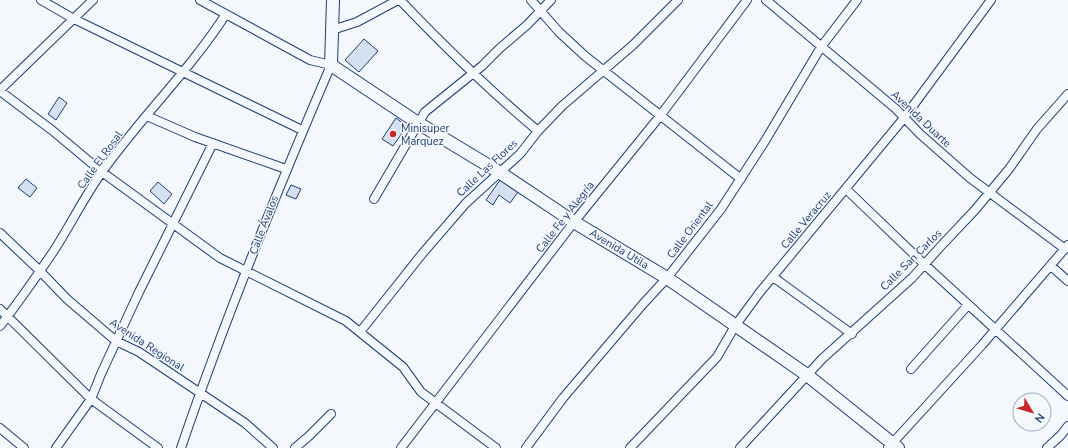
<svg xmlns="http://www.w3.org/2000/svg" width="1068" height="448" font-family="'Nunito Sans',sans-serif">
<rect width="100%" height="100%" fill="#f4f7fb"/>
<path fill="#d5e0f0" stroke="#1d3f73" d="M364 39 378 51 359 72 345 60Z
M59 97 67 103 56 120 48 114Z
M396 118 404 124 405 129 393 146 382 139Z
M26 179 37 188 30 197 18 188Z
M500 180 518 192 510 203 499 195 493 205 486 200Z
M158 182 172 194 164 204 150 191Z
M291 185 301 189 296 199 286 195Z"/>
<g fill="none" stroke-linecap="round" stroke-linejoin="round">
<defs>
<path id="street" d="M41 0 74 19 302 130
M400 0C444 46 489 90 538 131
M531 0 559 32 585 56 741 179
M766 0 896 109 920 134 970 178 1065 249
M332 30 357 22 398 0
M0 90 93 0
M0 91 53 131 102 172 220 258 346 321 403 367 421 392 496 448
M147 116 195 137 286 169
M846 189 924 264 1068 396
M374 199 425 112 482 66 500 48 527 25 551 0
M0 233 39 270 67 299 116 341 139 352 245 423 273 448
M1051 266 1068 281
M773 277 852 334
M0 309 91 399 158 448
M0 326C19 302 36 277 53 252 70 226 84 197 102 172 141 117 190 70 226 14
M360 332 422 254 466 203 520 154 538 131 562 106 633 45 678 0
M911 369 968 305
M0 428 24 448
M56 448 91 399 101 374 139 292 213 143
M181 448C225 318 277 191 331 65L310 60 200 0
M295 448 309 436 331 414
M401 448 574 222 660 116 747 0
M526 448 563 398 643 304 667 278 721 209 765 141 821 47 857 0
M630 448 717 357 735 326 760 292 904 118 991 0
M740 448 822 359 912 278 941 246 975 210 1009 169 1037 129 1068 94
M888 448 982 345 1068 245
M1047 448 1061 435 1068 426"/>
<path id="secondary" d="M333 0 331 65 418 123 499 172 574 222 667 278 807 375 898 448"/>
</defs>
<use href="#street" stroke="#1d3f73" stroke-width="10"/>
<use href="#secondary" stroke="#1d3f73" stroke-width="14"/>
<use href="#street" stroke="#f4f7fb" stroke-width="8"/>
<use href="#secondary" stroke="#f4f7fb" stroke-width="12"/>
</g>
<circle fill="#c62828" stroke="#f4f7fb" stroke-width="1.5" cx="393" cy="134" r="4"/>
<g text-anchor="middle" dominant-baseline="central" stroke-width="3" stroke-linejoin="round" paint-order="stroke">
<g font-size="11" fill="#1d3f73" stroke="#f4f7fb">
<text transform="translate(921 119) rotate(43)">Avenida Duarte</text>
<text transform="translate(100 160) rotate(-54)">Calle El Rosal</text>
<text transform="translate(487 168) rotate(-43)">Calle Las Flores</text>
<text transform="translate(565 217) rotate(-52)">Calle Fe y Alegría</text>
<text transform="translate(806 220) rotate(-50)">Calle Veracruz</text>
<text transform="translate(264 225) rotate(-69)">Calle Ávalos</text>
<text transform="translate(690 230) rotate(-53)">Calle Oriental</text>
<text transform="translate(619 249) rotate(31)">Avenida Utila</text>
<text transform="translate(911 260) rotate(-45)">Calle San Carlos</text>
<text transform="translate(147 345) rotate(33)">Avenida Regional</text>
</g>
<g font-size="11" fill="#1d3f73" stroke="#f4f7fb" text-anchor="start">
<text x="401" y="128">Minisuper<tspan x="401" dy="13">Marquez</tspan></text>
</g>
</g>
<g transform="translate(1032 412) rotate(128)"><circle r="19" fill="#f4f7fb" stroke="#9eadc5"/>
<path d="M0-3L7 15L0 10L-7 15Z" fill="#c62828"/>
<text y="-6" font-size="11" font-weight="bold" text-anchor="middle" fill="#1d3f73">N</text>
</g>
</svg>
